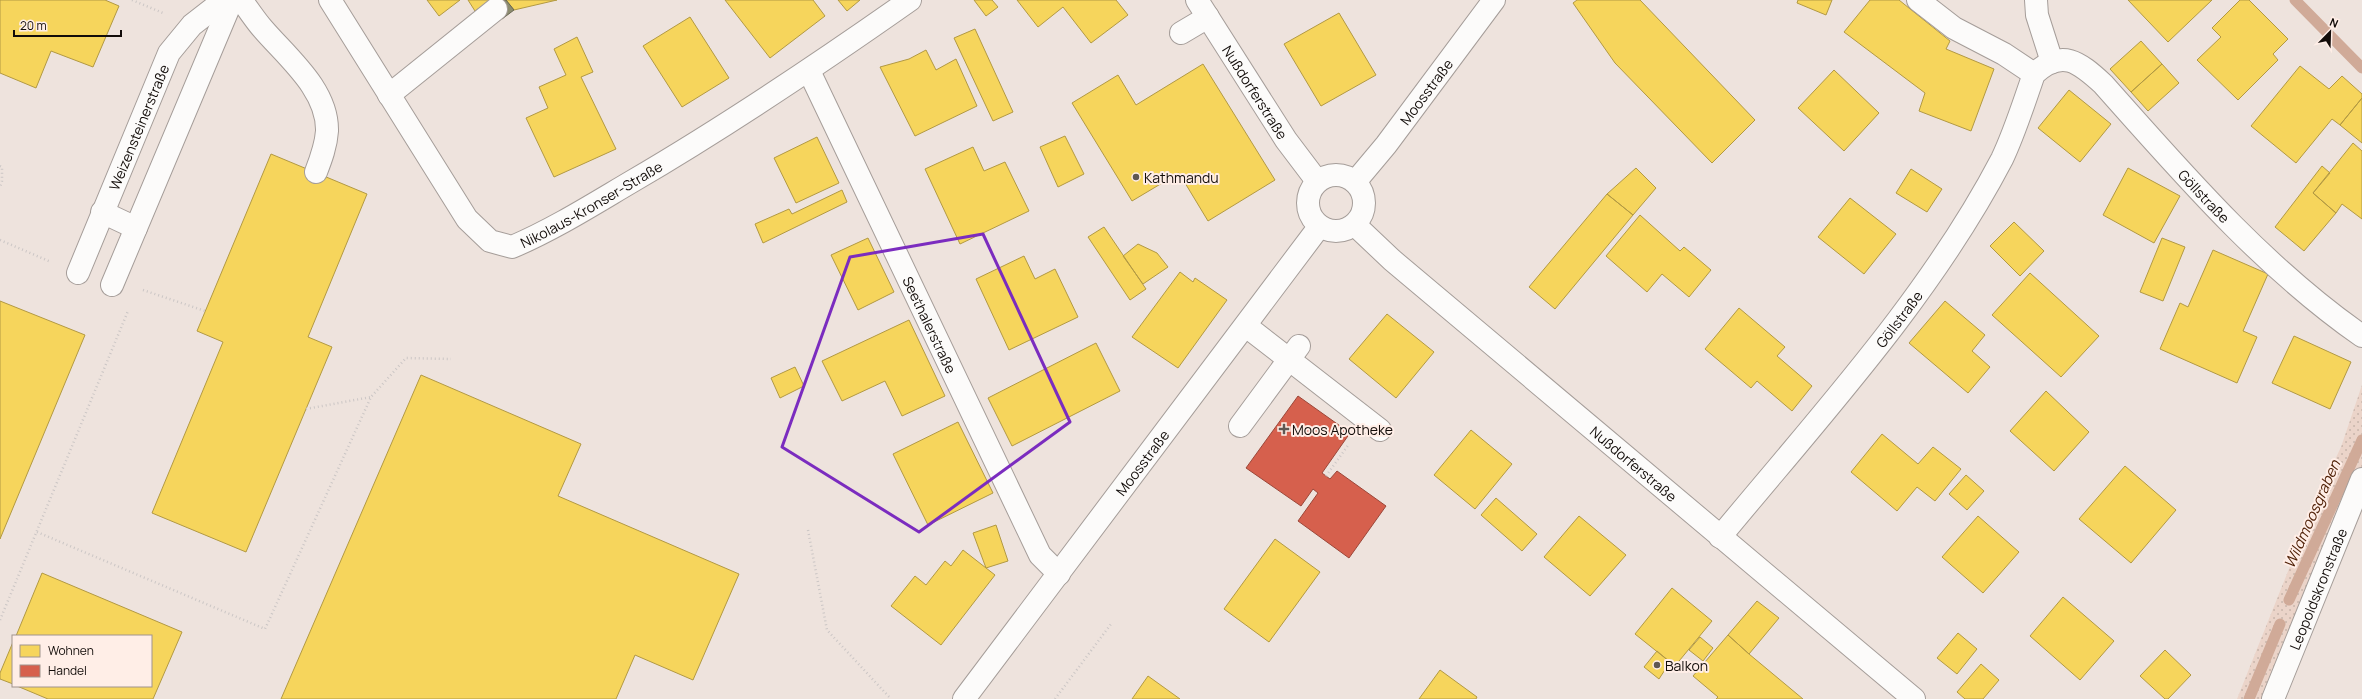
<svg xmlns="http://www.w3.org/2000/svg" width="2362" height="699" font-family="Manrope,sans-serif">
<defs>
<pattern id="park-dots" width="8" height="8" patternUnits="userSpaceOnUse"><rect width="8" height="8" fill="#ebd4c9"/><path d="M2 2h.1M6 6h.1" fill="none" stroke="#c8b5ab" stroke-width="1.8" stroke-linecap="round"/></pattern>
</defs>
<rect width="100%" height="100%" fill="#eee3dd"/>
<path fill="url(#park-dots)" d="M2362 385V468L2265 699H2237L2318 496 2341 447Z"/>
<path fill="#f6d55c" stroke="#b29943" d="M0 0H105L119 6 93 67 51 51 36 88 0 73Z
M427 0H460L439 16Z
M468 0H491L475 11Z
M506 0H557L514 10Z
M725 0H813L825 16 770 58Z
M838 0H860L847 11Z
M974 0H992L998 7 986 16Z
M1017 0H1116L1128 15 1091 43 1063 7 1038 27Z
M1577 0H1640L1755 120 1712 163 1615 63 1573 3Z
M1798 0H1832L1826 15 1797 3Z
M1870 0H1899L1950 41 1946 49 1994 69 1971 131 1919 111 1925 93 1844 32Z
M2128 0H2212L2168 42Z
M2240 0H2249L2288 39 2273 54 2278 60 2238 100 2197 60 2221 37 2212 28Z
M1339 13 1376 75 1321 106 1284 44Z
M690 17 729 78 682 107 643 46Z
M975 29 1013 112 993 121 954 38Z
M577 37 593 72 581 77 616 149 554 177 526 118 548 108 539 87 566 75 554 49Z
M2141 41 2162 64 2131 92 2110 69Z
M926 50 936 70 956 59 977 106 915 136 880 67 909 59Z
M1203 64 1275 180 1208 221 1179 173 1132 201 1072 103 1118 75 1136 105Z
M2162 64 2179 83 2148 111 2131 92Z
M2300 66 2329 89 2342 76 2362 94V98L2340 125 2332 119 2296 163 2251 126Z
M1834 70 1879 113 1844 151 1798 108Z
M2069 90 2111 124 2080 162 2038 128Z
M2362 98V143L2340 125Z
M1065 136 1084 174 1058 187 1040 147Z
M817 137 839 183 796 203 774 158Z
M2353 143 2362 151V219L2342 204 2336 213 2313 193Z
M973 147 984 171 1005 162 1029 211 960 244 925 169Z
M271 154 367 194 308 337 332 347 246 552 152 513 223 342 197 331Z
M2322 166 2330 173 2313 193 2336 213 2304 251 2275 227Z
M1636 168 1656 188 1633 215 1607 194Z
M2128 168 2180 196 2154 243 2103 215Z
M1911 169 1942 189 1927 212 1896 193Z
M842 190 847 202 763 243 755 224 789 209 792 214Z
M1607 194 1633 215 1555 309 1529 287Z
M1850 198 1896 234 1864 274 1818 237Z
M1640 215 1680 251 1684 247 1711 270 1689 297 1662 274 1647 292 1606 256Z
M2014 222 2044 251 2020 276 1990 246Z
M1104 227 1146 289 1130 300 1088 237Z
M868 238 894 292 858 310 831 255Z
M2162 238 2185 247 2163 301 2140 292Z
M1138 244 1157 253 1168 267 1143 284 1123 256Z
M2213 250 2268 274 2243 331 2257 337 2237 383 2160 349 2180 303 2188 307Z
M1024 256 1035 279 1055 269 1078 317 1009 350 976 279Z
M1180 272 1193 282 1195 278 1227 300 1178 368 1132 337Z
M2030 273 2099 336 2061 377 1992 315Z
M0 301 85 335 0 539Z
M1945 301 1985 335 1972 351 1990 367 1968 393 1909 343Z
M1739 308 1785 347 1777 356 1812 386 1792 411 1757 381 1751 388 1705 349Z
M1387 314 1434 352 1396 398 1349 359Z
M909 320 945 396 902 416 885 381 842 401 822 361Z
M2294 336 2351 362 2330 409 2272 383Z
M1096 343 1120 391 1012 446 988 398Z
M795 367 804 386 780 398 771 378Z
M421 375 581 444 558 496 739 574 693 680 635 655 616 699H281Z
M2046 391 2089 432 2054 471 2010 431Z
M958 422 993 493 928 525 893 454Z
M1471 430 1512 464 1475 509 1434 475Z
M1882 434 1918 464 1933 447 1961 469 1935 501 1917 487 1897 511 1851 472Z
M2125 466 2176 510 2131 563 2079 519Z
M1966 475 1984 491 1967 510 1949 494Z
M1496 498 1537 534 1522 551 1481 515Z
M1579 516 1626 555 1590 596 1544 557Z
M1978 516 2019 552 1983 593 1942 557Z
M996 525 1008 561 986 568 973 533Z
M1275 539 1320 572 1269 642 1224 609Z
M963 550 995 575 941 645 891 606 915 576 926 585 945 561 951 566Z
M42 573 182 632 153 699H48L17 686H151V636H16Z
M1672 588 1712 621 1675 666 1635 634Z
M2063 597 2114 641 2080 680 2030 636Z
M1757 601 1779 618 1749 654 1728 635Z
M1958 633 1977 649 1957 674 1937 658Z
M1728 635 1749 654 1803 699H1716L1718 697 1693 676Z
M1700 637 1713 648 1703 661 1689 650Z
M13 642V684L0 679V673Z
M2165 650 2191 675 2168 699H2165L2140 676Z
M1657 651 1670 662 1659 679 1644 667Z
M1981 664 1999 680 1983 699H1965L1957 692Z
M1440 670 1477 697 1476 699H1419Z
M1148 676 1180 699H1132Z"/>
<path fill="#d6604d" stroke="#9b4739" d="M1298 396 1350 433 1322 473 1330 479 1337 471 1386 506 1349 558 1298 521 1318 493 1313 489 1301 506 1246 468Z"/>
<path fill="#8c8c6e" stroke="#676650" d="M491 0H506L514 10 502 19Z"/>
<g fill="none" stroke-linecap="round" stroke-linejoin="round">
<path stroke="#d0aa98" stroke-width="11" d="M2295 0 2362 68
M2289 600 2362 440
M2249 699 2280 624"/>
<defs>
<g id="minor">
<path d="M241 0C249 10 255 20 263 29 288 58 328 90 327 131 326 146 321 159 316 172"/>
<path id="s1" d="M330 0 467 219 490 241 512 247C554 229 592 205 631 182 727 126 819 64 910 0"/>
<path id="s2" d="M1197 0 1286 140 1317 181"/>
<path d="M1918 0 1954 28 2004 54 2034 74"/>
<path d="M2036 0 2037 15 2052 62"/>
<path d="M1181 33 1208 17"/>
<path id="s3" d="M809 71 1040 555 1059 574"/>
<path d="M389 95 496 9"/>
<circle cx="1336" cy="203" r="28"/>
<path id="s4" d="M1355 182 1386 145 1494 0"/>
<path d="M102 212 136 228"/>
<path id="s5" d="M1355 225 1392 260 1914 699"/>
<path id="s6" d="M78 273 169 53 192 25 224 0"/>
<path d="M112 285 232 0"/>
<path d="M1246 326 1380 430"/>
<path d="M1240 426 1299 346"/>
<path id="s7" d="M1720 537C1819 417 1930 297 2002 159 2015 132 2024 102 2034 74 2062 48 2079 62 2103 84 2183 174 2263 267 2362 336"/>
<path id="s8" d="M964 699 1319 227"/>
<path id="s9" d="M2273 699 2362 479"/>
</g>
</defs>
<use href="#minor" stroke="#a59d99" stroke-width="24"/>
<path stroke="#cbc6c5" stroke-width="2.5" stroke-dasharray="1 3" stroke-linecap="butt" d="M132 0 163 13
M0 166 2 167V181L0 187
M0 240 51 262
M143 290 205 311
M306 409 371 397
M1326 476 1349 444
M808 530 827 630 891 699
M37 532 265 629 371 397 406 358 451 359
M0 620 128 311
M1055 699 1111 624"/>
<use href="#minor" stroke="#fcfbfa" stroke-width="22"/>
</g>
<path fill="none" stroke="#7b2cbf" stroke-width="3" stroke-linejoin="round" d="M983 234 1070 422 919 532 782 447 850 257Z"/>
<g fill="#5f5753" stroke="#ffeee7" stroke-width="1.5">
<circle cx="1136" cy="177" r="4"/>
<path d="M1282 423h4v4h4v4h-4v4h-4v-4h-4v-4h4z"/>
<circle cx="1657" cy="665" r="4"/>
</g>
<g text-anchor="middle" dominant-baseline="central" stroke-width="4" stroke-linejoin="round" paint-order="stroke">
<g font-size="14" fill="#120c09" stroke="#ffeee7">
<text stroke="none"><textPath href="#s2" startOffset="109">Nußdorferstraße</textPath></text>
<text stroke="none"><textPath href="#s4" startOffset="115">Moosstraße</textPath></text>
<text stroke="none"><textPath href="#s6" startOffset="158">Weizensteinerstraße</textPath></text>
<text stroke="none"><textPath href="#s7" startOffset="795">Göllstraße</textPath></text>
<text stroke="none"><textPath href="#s1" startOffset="403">Nikolaus-Kronser-Straße</textPath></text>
<text stroke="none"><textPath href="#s7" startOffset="282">Göllstraße</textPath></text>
<text stroke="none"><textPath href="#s3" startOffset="281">Seethalerstraße</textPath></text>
<text stroke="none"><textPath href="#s8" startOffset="296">Moosstraße</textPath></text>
<text stroke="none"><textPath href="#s5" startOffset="367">Nußdorferstraße</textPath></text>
<text stroke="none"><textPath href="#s9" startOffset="119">Leopoldskronstraße</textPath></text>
</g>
<g font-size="14" fill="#120c09" stroke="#ffeee7" text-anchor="start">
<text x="1144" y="177">Kathmandu</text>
<text x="1292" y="429">Moos Apotheke</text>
<text x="1665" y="665">Balkon</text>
</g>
<g font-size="15" font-style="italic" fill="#502107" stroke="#ffeee7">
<text transform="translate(2312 514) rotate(-66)">Wildmoosgraben</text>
</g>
</g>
<rect x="12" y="635" width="140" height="52" fill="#ffeee7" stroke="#a0948e"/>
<rect x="20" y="645" width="20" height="12" fill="#f6d55c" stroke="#a0948e"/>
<text x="48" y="655" font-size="12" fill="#120c09">Wohnen</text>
<rect x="20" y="665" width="20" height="12" fill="#d6604d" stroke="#a0948e"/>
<text x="48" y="675" font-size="12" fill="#120c09">Handel</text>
<g transform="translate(2330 32) rotate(23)" stroke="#ffeee7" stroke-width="3" paint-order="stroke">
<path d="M0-3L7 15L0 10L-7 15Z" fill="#120c09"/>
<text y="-6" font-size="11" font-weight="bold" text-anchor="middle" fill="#120c09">N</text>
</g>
<path d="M14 30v6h107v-6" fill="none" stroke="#120c09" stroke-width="2"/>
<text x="20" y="30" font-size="12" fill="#120c09" stroke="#ffeee7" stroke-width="3" paint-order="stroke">20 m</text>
</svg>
